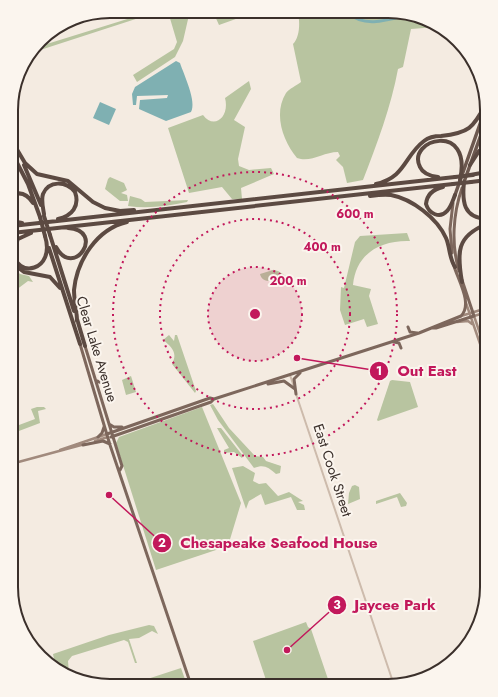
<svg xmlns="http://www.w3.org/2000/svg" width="498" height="697" font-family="Jost,sans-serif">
<rect width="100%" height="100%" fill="#f4ebe1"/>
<path fill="#b8c4a0" d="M401 12 437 27 411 29 403 67 398 69C391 107 377 144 363 180L347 183 343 167 336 160 340 156 338 152C323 152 311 163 297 158 283 141 273 114 286 93 289 89 297 85 301 82L293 44C300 37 300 22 298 13Z
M214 14H265L258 18 247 15 219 25Z
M148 15 31 53 34 48 137 16Z
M169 15H189L183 41 175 57 137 82 133 75 174 49 177 42Z
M249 81 251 89 234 120 245 127 238 159 239 166 249 170 271 168 274 174 241 188 242 199H232L222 187 189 193 168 128 203 115C214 130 230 117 225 98Z
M110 177 124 183 127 190 121 193 127 195 128 201H120L105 189 108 179Z
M130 196 141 199 145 202 188 200 187 202C168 206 148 209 128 206Z
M407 233 410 241C381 240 356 253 353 285L371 289 369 296 378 324 367 327 364 319 345 325 340 310 341 287 344 288 355 242 360 236Z
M12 266 20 274 29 276 33 282 28 281 12 293Z
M273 270 278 271 286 276C279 281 262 285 260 274Z
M169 335 174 341 175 335H177L196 391 195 393 172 364C178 353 172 347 163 340Z
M131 376 136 392 126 395 122 380Z
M392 380 410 382 418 407 378 421 377 420 390 381Z
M213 404 229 428 255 456 263 457 266 461 281 466 280 473 276 474C268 467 264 464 254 468L218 420 210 405Z
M37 407H44L46 409 38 411 40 423 11 434V428L35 419 31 409Z
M202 407 241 503 228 546 156 570 116 443 119 437Z
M217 428H221L243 456 242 458 234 452 224 453V450L229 448Z
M243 466 255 473 253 481 259 484 266 483 278 496 289 492 303 501 298 502 304 505 305 510H297L291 497 265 505 261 494 249 501 246 509 232 468Z
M355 485 359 487 360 499 348 504 349 493 352 486Z
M400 493 407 503 406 506 401 507 397 497 376 504V501Z
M306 622 308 627 311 629 330 685 302 686 300 680 298 679 275 686H268L253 641Z
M149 625 154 626 158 634 152 631 139 638 129 639 137 663H135L128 642 124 640 72 656 68 661 69 673 50 666 47 662 54 659 53 654 109 635Z
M181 668 187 685H129Z"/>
<path fill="#7fb0b2" d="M176 61 180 63C184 75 197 102 191 112L166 121 139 109 140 100 167 98 168 95 137 96 136 105H133L132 94 135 87Z
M100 102 116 109 109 125 93 118Z"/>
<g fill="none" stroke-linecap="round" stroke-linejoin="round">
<path stroke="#7fb0b2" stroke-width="3" d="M348 13C364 28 388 20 408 15"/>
<path stroke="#cdbbac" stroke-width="2" d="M290 375 294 387
M296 394 394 685"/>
<path stroke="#a18a7d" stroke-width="2.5" d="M466 303 487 364
M461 316 487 308
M457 322 468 321 472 324
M487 354 474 316 487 312
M95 441 108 437
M60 450 107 434
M11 464 85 444"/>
<path stroke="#7d675c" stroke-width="3" d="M452 253 450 229 453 203
M459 271C451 244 453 214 462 188
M408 327 410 332 417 333
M432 328H436L474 316 462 280
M394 342 399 343 401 348
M80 344 110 445 191 685
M85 346 122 466 120 470
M97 381 105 384
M268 384 284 381 295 389
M296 394 294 379 300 373
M109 424 114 427H122
M107 434 210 398 214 399 419 333 461 316C473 304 458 280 454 266
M98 437 102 433 104 427
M111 437 211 402 214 399
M83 445 103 441 110 444"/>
<path stroke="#6c584f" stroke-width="3.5" d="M464 182 487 118
M455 195 486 107"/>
<path stroke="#5c4a42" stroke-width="4" d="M12 141 25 163 37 174 68 181 93 202 105 208 120 211 134 210
M12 153 28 184 40 217
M24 165 41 205
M470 165 479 151 487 147
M470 175 487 172
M438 177C430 176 423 174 420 167 406 139 473 121 460 180
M464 182C462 201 463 218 487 219
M471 182 487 180
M376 184C406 177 404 156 424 141 429 137 435 136 441 136 469 133 473 128 486 104
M443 187C434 189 427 194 426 204 429 214 440 219 447 211 451 207 453 200 455 195
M12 195C21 191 28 195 33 203
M370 196C377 195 384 194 391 195 412 199 437 218 446 238 450 247 449 258 455 267
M44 214C43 208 41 200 43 194 49 180 66 181 75 192 80 206 72 216 58 219
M12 221 22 223
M12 226 455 177
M12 233 453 184
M31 233 18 239 13 251C16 280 56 271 45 236
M50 235 74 311
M56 247C74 280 106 230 68 228
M49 248 80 344
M12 263 24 272 50 277 60 288
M462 282C457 253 456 236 487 224
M77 319 85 346
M77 321C77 311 74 301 74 290 77 260 97 229 127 222"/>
<path stroke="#5c4a42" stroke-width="4" d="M455 177 473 175
M453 184 471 182
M44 216 50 235
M40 217 45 236"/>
</g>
<circle cx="255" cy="314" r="47" fill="#c2185b" fill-opacity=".12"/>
<g fill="none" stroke="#c2185b" stroke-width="2" stroke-dasharray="2 4">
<circle cx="255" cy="314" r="47"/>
<circle cx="255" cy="314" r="95"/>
<circle cx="255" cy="314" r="142"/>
</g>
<g text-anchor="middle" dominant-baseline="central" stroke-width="4" stroke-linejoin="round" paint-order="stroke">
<g font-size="14" fill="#3b302b" stroke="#fbf5ee">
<text transform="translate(97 349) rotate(73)">Clear Lake Avenue</text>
<text transform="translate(333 470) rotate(72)">East Cook Street</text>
</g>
</g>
<path d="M0 0H498V697H0ZM110 18H388A92 92 0 0 1 480 110V587A92 92 0 0 1 388 679H110A92 92 0 0 1 18 587V110A92 92 0 0 1 110 18Z" fill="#fbf5ee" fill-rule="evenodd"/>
<path fill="none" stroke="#3b302b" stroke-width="2" d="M110 18H388A92 92 0 0 1 480 110V587A92 92 0 0 1 388 679H110A92 92 0 0 1 18 587V110A92 92 0 0 1 110 18Z"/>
<circle cx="255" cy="314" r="6" fill="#c2185b" stroke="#fbf5ee" stroke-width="2"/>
<g font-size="12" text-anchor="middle" font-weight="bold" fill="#c2185b" stroke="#fbf5ee" stroke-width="4" stroke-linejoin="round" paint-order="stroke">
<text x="355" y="218">600 m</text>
<text x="322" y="251">400 m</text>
<text x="288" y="285">200 m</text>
</g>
<path fill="none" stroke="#c2185b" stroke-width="1.5" d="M297 358L379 371M109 495L162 543M287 650L337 605"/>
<g fill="#c2185b" stroke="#fbf5ee" stroke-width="1.5">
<circle cx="297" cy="358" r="4"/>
<circle cx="109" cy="495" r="4"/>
<circle cx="287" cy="650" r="4"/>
<circle cx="379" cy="371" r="10"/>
<circle cx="162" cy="543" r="10"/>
<circle cx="337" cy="605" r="10"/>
</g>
<g font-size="12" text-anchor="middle" font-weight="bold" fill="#fff">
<text x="379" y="375">1</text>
<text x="162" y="547">2</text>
<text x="337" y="609">3</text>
</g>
<g font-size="15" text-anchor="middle" font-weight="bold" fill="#c2185b" stroke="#fbf5ee" stroke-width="4" stroke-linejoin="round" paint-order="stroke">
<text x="427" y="376">Out East</text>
<text x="279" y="548">Chesapeake Seafood House</text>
<text x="395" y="610">Jaycee Park</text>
</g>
</svg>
